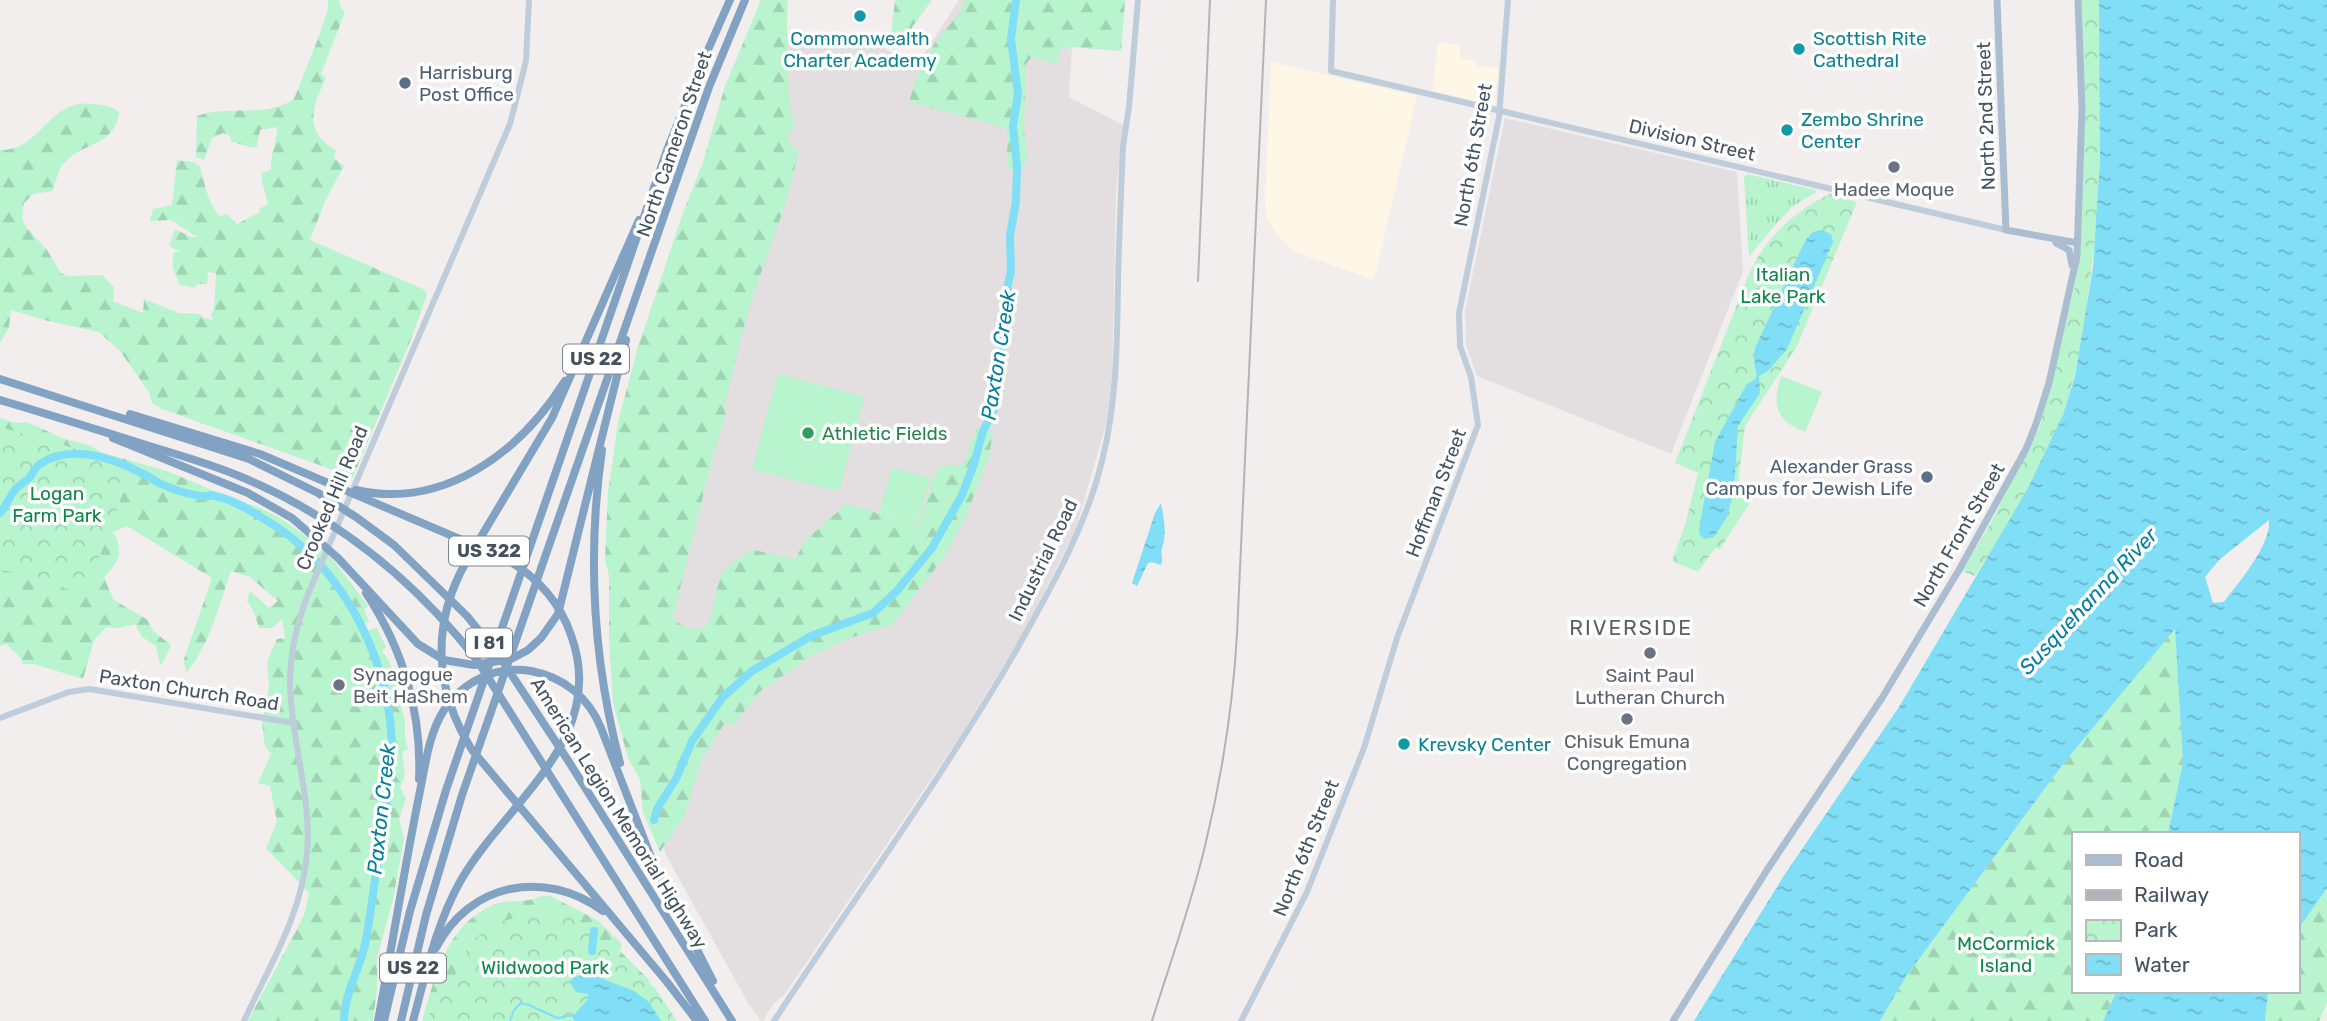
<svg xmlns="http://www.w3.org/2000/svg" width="2327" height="1021" font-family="Rubik,sans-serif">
<defs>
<pattern id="grass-tufts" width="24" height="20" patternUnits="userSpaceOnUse" patternTransform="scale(1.75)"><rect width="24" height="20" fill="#b8f4ce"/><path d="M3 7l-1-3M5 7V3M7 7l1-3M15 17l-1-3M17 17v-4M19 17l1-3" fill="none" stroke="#a0d3b3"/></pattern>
<pattern id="forest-firs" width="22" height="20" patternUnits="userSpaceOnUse" patternTransform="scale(1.75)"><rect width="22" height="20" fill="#b8f4ce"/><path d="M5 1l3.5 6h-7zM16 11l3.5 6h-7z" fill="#a0d3b3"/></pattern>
<pattern id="park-crowns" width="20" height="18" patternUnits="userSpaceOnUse" patternTransform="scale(1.75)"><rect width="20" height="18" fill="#b8f4ce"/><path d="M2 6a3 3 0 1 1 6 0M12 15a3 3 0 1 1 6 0" fill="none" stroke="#a0d3b3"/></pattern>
<pattern id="water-ripples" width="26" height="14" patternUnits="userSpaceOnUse" patternTransform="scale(1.75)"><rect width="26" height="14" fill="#80def6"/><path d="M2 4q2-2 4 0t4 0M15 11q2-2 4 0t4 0" fill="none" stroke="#6bb7ca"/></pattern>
</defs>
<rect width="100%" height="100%" fill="#f2eeee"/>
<path fill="#fef7e6" d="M1438 43 1460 45V59L1477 61V66L1498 68 1495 105 1433 91Z
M1271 62 1417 96 1374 280 1293 251 1276 234 1267 218 1265 204Z"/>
<path fill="#e3dfe0" d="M959 0H1125L1121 51 1072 47 1069 97 1123 125 1116 192 1112 385 1107 421 1076 529 1026 628 961 735 785 994 774 1003 763 1021H761L748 1003 666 855 655 818 638 743 755 30 871 41 916 66Z
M1505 118 1737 172 1743 271 1671 454 1477 376 1466 345 1465 311Z"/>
<path fill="url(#grass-tufts)" d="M1747 174 1815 190 1816 192 1792 207 1769 232 1749 257 1744 177Z"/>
<path fill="url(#forest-firs)" d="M328 0H339L341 8 345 12 321 74 326 78C313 105 302 132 336 150L334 158 344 166 326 199 310 240 425 290 427 295 410 342 353 477 162 409 152 403 149 392 120 351 99 332 48 321 11 310 9 327 0 343V150C42 151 48 98 93 104 103 105 111 106 119 112 115 147 83 141 63 164 58 171 55 183 53 191L33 194 24 203 22 219 27 228 47 250 61 273 67 276 102 275 114 287 113 301 143 313 144 299 179 313 200 314 203 318 213 320 211 315 214 308 216 273 208 272 207 284H197L194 288 185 285 181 286C175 276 170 264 174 252H181L169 246 175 229 191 237H197L171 220 150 221 153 209 172 205 177 160 193 162 200 166C205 183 207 203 220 216L227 214 237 224 260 212 259 209 268 204 262 182V173L271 170C270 155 277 142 277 127L260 130 257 146 254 148 232 142 229 135 223 133 212 138 204 160 196 157 197 116C229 104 265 119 294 99L319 36 328 10Z
M761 0H788C787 22 785 108 795 124L788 135 789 143 798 151C790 202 767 251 752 300 741 335 733 372 724 409L726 415 713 456 673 616C676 623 682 625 689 628 716 641 713 586 723 572 730 562 743 555 754 550L795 559 808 536 822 527 828 518 833 516 847 503 863 509H870L877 514 919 525 932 481 938 468 952 464 956 467 962 464 969 453 968 449 978 427 993 431 989 457 966 516 944 557 893 624 847 639 811 656 758 693 733 726 726 721 701 761 684 817 660 852 643 813 640 780 628 758 613 703 609 638V576L605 559 608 493 618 422 637 350 683 213 703 162 725 86Z
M895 0H932L913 26 903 45H898L890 42Z
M965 0H1125L1121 51 1073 47 1060 49 1058 64 1032 57 1026 64 1024 128 1027 158 1023 164 1022 172 1008 168C1005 155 1010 138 1006 128L909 102C914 84 921 66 930 50 941 33 958 19 965 0Z
M0 418 16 423 27 422 65 439 92 446 100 452 167 471 226 496 258 507 280 518 310 539 335 562 368 606 364 609 369 622 365 624 368 630 377 628 386 647 382 651C396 667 397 686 401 706 402 712 405 718 405 723 405 733 404 739 408 749L402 752 405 776 400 787 406 799 399 819 404 838 393 900 377 958V989L373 1021H248L300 923 306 909 309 893 266 848 277 822 270 786 258 783 271 754 265 747 262 724 269 686 267 662 277 639 285 638 282 619 272 628H259L254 612 247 601 250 591 269 608 278 601 250 577 231 571C219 605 210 645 186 673L184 659 212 578 127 526 113 532C125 553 118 561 104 578L114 600 148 620 153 631 171 645 162 664H160L156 646 142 637 135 624 119 628 107 627 94 640 83 679 34 664H23L20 657 6 644 0 646Z
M2175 628 2183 762 2168 834H2073V991H2117L2103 1021H1880L1905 978 2063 764Z
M2327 888V1003L2319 1021H2265L2268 991H2297V931Z
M541 896H550L597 920 622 944 620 951 652 983 647 982 624 966 482 933 460 960 537 1021H422C435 977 446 925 493 905 509 898 527 904 541 896Z"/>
<path fill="url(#park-crowns)" d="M2081 0H2099C2104 104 2102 211 2085 314 2080 347 2075 380 2064 412 2043 470 2008 525 1975 576L1962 571 1989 526 2040 426 2074 289 2079 262Z
M1830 194 1857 202 1797 346 1745 426 1738 484 1757 492 1720 549 1715 548 1698 572 1672 561 1685 525 1698 473 1675 463 1749 274C1765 238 1794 211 1830 194Z
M0 427 133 465 86 595 0 569Z
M547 911H559L574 918 610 951 655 988 677 1021H427L438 989 453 980C472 926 494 921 547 911Z"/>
<path fill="#b8f4ce" d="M780 374 862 396 864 399 840 489 837 491 754 470 753 467 777 376Z
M1781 376 1822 392 1805 432C1775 421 1772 404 1781 376Z
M892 467 930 478 917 524 879 514Z"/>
<path fill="url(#water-ripples)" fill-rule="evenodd" d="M2099 0H2327V888L2297 931V834H2168L2183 762 2175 629 2063 764 1905 978 1880 1021H1694L1785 874 1899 707 2027 490 2063 415 2075 376 2093 267 2100 161ZM2269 520C2271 546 2239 582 2224 602L2213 603 2205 577 2219 560Z
M1821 230 1831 234 1833 242 1787 349 1768 371 1759 376 1760 393 1738 426 1734 491 1727 517 1714 537 1704 539 1700 535 1699 529 1715 442 1747 384 1754 380 1757 376 1754 362 1755 348 1805 241 1813 232Z
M1161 503C1164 519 1167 534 1162 548 1160 555 1164 558 1161 565L1152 562 1148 563 1137 586 1132 583 1155 513Z
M585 972 634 991 649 1002 661 1021H574V1015L588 999V994L576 992 570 982 573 977 579 976Z
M2117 991H2268L2265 1021H2103Z"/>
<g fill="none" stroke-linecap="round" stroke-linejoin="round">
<path stroke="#80def6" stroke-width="2" d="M510 1021 514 1010 521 1003 529 1005 557 1018 574 1015"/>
<path stroke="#80def6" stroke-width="8" d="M0 513C6 506 9 498 14 491 18 485 26 482 30 477 33 472 35 468 40 464 75 440 127 463 159 483 171 489 191 496 205 496 214 497 206 494 215 496 236 500 259 516 277 527 348 575 391 665 392 750 392 782 385 813 380 845 375 878 371 912 365 945 359 970 344 995 344 1021
M654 820 657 809 677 777 692 741 722 698 752 671 811 636 873 613 896 592 932 548 962 495 974 464 983 431 994 410 999 361 1005 328 1008 284 1011 272 1010 236 1016 201 1017 167 1013 126 1018 94 1011 39 1016 0
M592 951 594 931"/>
<path stroke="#bfccda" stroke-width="6" d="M1333 0 1331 71 2006 230
M0 718 69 692 89 689 294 723
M244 1021C269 966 302 915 307 853 312 797 291 741 290 684 290 650 298 618 311 587L510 124 526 61 529 0
M774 1021C855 897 943 777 1017 649 1051 588 1087 526 1103 457 1117 399 1117 343 1118 283 1119 238 1121 192 1123 146L1129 107 1138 0
M1241 1021 1307 892 1364 748 1397 638 1478 425 1471 377 1460 346 1459 313 1499 117 1508 0"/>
<path stroke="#abbed1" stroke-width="7" d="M1997 0 2006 230 2078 243
M2056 243 2069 250 2072 265
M1673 1021 1767 870 1882 698 1959 570 2026 449 2036 424 2049 383 2077 256 2082 109 2078 0"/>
<path stroke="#81a2c3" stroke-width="8" d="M639 220 552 418 466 562C431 624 434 689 472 750L667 982 697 1021
M0 379 249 459 318 493 356 517 394 545 467 616 500 657 569 762 732 1021
M0 400C48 414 95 429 143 444 175 454 208 463 239 476 334 515 414 580 477 660L705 1021
M130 414 260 454 502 557C534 574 559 600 571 635 609 739 507 801 461 880 436 924 426 973 413 1021
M113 438 248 493 292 518 338 558 418 644 444 660 474 665 511 659 528 650 541 638 558 614 626 340
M602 450C587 555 593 660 620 763
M356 490C444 510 520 452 565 381
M366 593C403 649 422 713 419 779
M436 948C469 883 545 868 603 911
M378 1021C392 946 404 871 419 796 425 768 428 735 444 710 463 681 497 665 531 671 564 677 589 698 601 728L654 865 713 981
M384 1021 410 911 446 790 667 150 700 68 730 0
M401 1021 426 915 462 795 709 87 745 0"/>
<path stroke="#b0b4ba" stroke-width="2" d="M1198 281 1210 0
M1152 1021C1170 963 1191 905 1205 846 1222 776 1233 705 1237 634L1266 0"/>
</g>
<g fill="#0f9aa8" stroke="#fff" stroke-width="2.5">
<circle cx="860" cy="16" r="7"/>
<circle cx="1799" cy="49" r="7"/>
<circle cx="1787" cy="130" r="7"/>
<circle cx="1404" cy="744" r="7"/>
</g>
<g fill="#5c6f8a" stroke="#fff" stroke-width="2.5">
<circle cx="405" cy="83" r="7"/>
<circle cx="1927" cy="477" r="7"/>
</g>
<g fill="#6b7280" stroke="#fff" stroke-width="2.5">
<circle cx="1894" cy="167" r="7"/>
<circle cx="1650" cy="653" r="7"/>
<circle cx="339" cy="685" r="7"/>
<circle cx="1627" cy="719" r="7"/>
</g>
<circle fill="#2e9e5b" stroke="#fff" stroke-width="2.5" cx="808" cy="433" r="7"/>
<g text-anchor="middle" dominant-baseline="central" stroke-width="7" stroke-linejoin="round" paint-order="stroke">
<g fill="#fff" stroke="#7d868e" stroke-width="2">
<rect x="563" y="344.5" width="66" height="29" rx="5"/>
<rect x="449" y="536.5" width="80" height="29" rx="5"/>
<rect x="466" y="628.5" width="46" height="29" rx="5"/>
<rect x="380" y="953.5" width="66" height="29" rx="5"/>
</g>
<g font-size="18" font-weight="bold" fill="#45525e">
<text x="596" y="359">US 22</text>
<text x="489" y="551">US 322</text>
<text x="489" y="643">I 81</text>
<text x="413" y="968">US 22</text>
</g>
<g font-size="19" fill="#0d838f" stroke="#fff" text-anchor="start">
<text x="860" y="38" text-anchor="middle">Commonwealth<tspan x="860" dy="22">Charter Academy</tspan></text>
<text x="1813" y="38">Scottish Rite<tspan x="1813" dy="22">Cathedral</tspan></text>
<text x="1801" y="119">Zembo Shrine<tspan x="1801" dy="22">Center</tspan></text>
<text x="1418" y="744">Krevsky Center</text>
</g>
<g font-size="19" fill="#4e5e75" stroke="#fff" text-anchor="start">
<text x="419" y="72">Harrisburg<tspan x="419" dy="22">Post Office</tspan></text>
<text x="1913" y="466" text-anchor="end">Alexander Grass<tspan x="1913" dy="22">Campus for Jewish Life</tspan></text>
</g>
<g font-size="19" fill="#45525e" stroke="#fff">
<text transform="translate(1986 116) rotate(-92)">North 2nd Street</text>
<text transform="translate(1692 140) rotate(13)">Division Street</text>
<text transform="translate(674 144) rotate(-71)">North Cameron Street</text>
<text transform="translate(1473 155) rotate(-80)">North 6th Street</text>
<text transform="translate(1436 493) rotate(-69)">Hoffman Street</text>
<text transform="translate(332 498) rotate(-67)">Crooked Hill Road</text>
<text transform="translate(1959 535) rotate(-60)">North Front Street</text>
<text transform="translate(1043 560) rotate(-64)">Industrial Road</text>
<text transform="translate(189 690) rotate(9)">Paxton Church Road</text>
<text transform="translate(619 813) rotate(58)">American Legion Memorial Highway</text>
<text transform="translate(1306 848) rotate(-68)">North 6th Street</text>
</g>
<g font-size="19" fill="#5b616d" stroke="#fff">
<text x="1894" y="189">Hadee Moque</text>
<text x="353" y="674" text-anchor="start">Synagogue<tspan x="353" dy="22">Beit HaShem</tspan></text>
<text x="1650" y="675">Saint Paul<tspan x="1650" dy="22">Lutheran Church</tspan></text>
<text x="1627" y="741">Chisuk Emuna<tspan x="1627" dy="22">Congregation</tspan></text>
</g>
<g font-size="19" fill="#0d8849" stroke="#fff">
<text x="1783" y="274">Italian<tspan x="1783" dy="22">Lake Park</tspan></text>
<text x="57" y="493">Logan<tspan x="57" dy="22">Farm Park</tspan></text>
<text x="2006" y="943">McCormick<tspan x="2006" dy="22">Island</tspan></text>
<text x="545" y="967">Wildwood Park</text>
</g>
<g font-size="19" fill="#27864d" stroke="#fff" text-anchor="start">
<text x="822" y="433">Athletic Fields</text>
</g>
<g font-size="21" font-style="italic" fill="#037e9d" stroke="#fff">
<text transform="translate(998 355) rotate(-81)">Paxton Creek</text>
<text transform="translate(2088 601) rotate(-47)">Susquehanna River</text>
<text transform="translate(381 809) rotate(-84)">Paxton Creek</text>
</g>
<g font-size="21" letter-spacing="2" fill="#5a5f64" stroke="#fff">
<text x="1631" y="627">RIVERSIDE</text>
</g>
</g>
<rect x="2072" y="832" width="228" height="161" fill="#ffffff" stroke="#b5babf" stroke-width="2"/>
<rect x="2086" y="855" width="35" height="10" fill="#abbed1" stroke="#b5babf" stroke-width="2"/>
<text x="2134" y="867" font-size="21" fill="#45525e">Road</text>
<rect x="2086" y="890" width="35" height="10" fill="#b0b4ba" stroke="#b5babf" stroke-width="2"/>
<text x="2134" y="902" font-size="21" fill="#45525e">Railway</text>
<rect x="2086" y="920" width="35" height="21" fill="url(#park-crowns)" stroke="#b5babf" stroke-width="2"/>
<text x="2134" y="937" font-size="21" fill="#45525e">Park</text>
<rect x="2086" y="954" width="35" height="21" fill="url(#water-ripples)" stroke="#b5babf" stroke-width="2"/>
<text x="2134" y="972" font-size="21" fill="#45525e">Water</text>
</svg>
